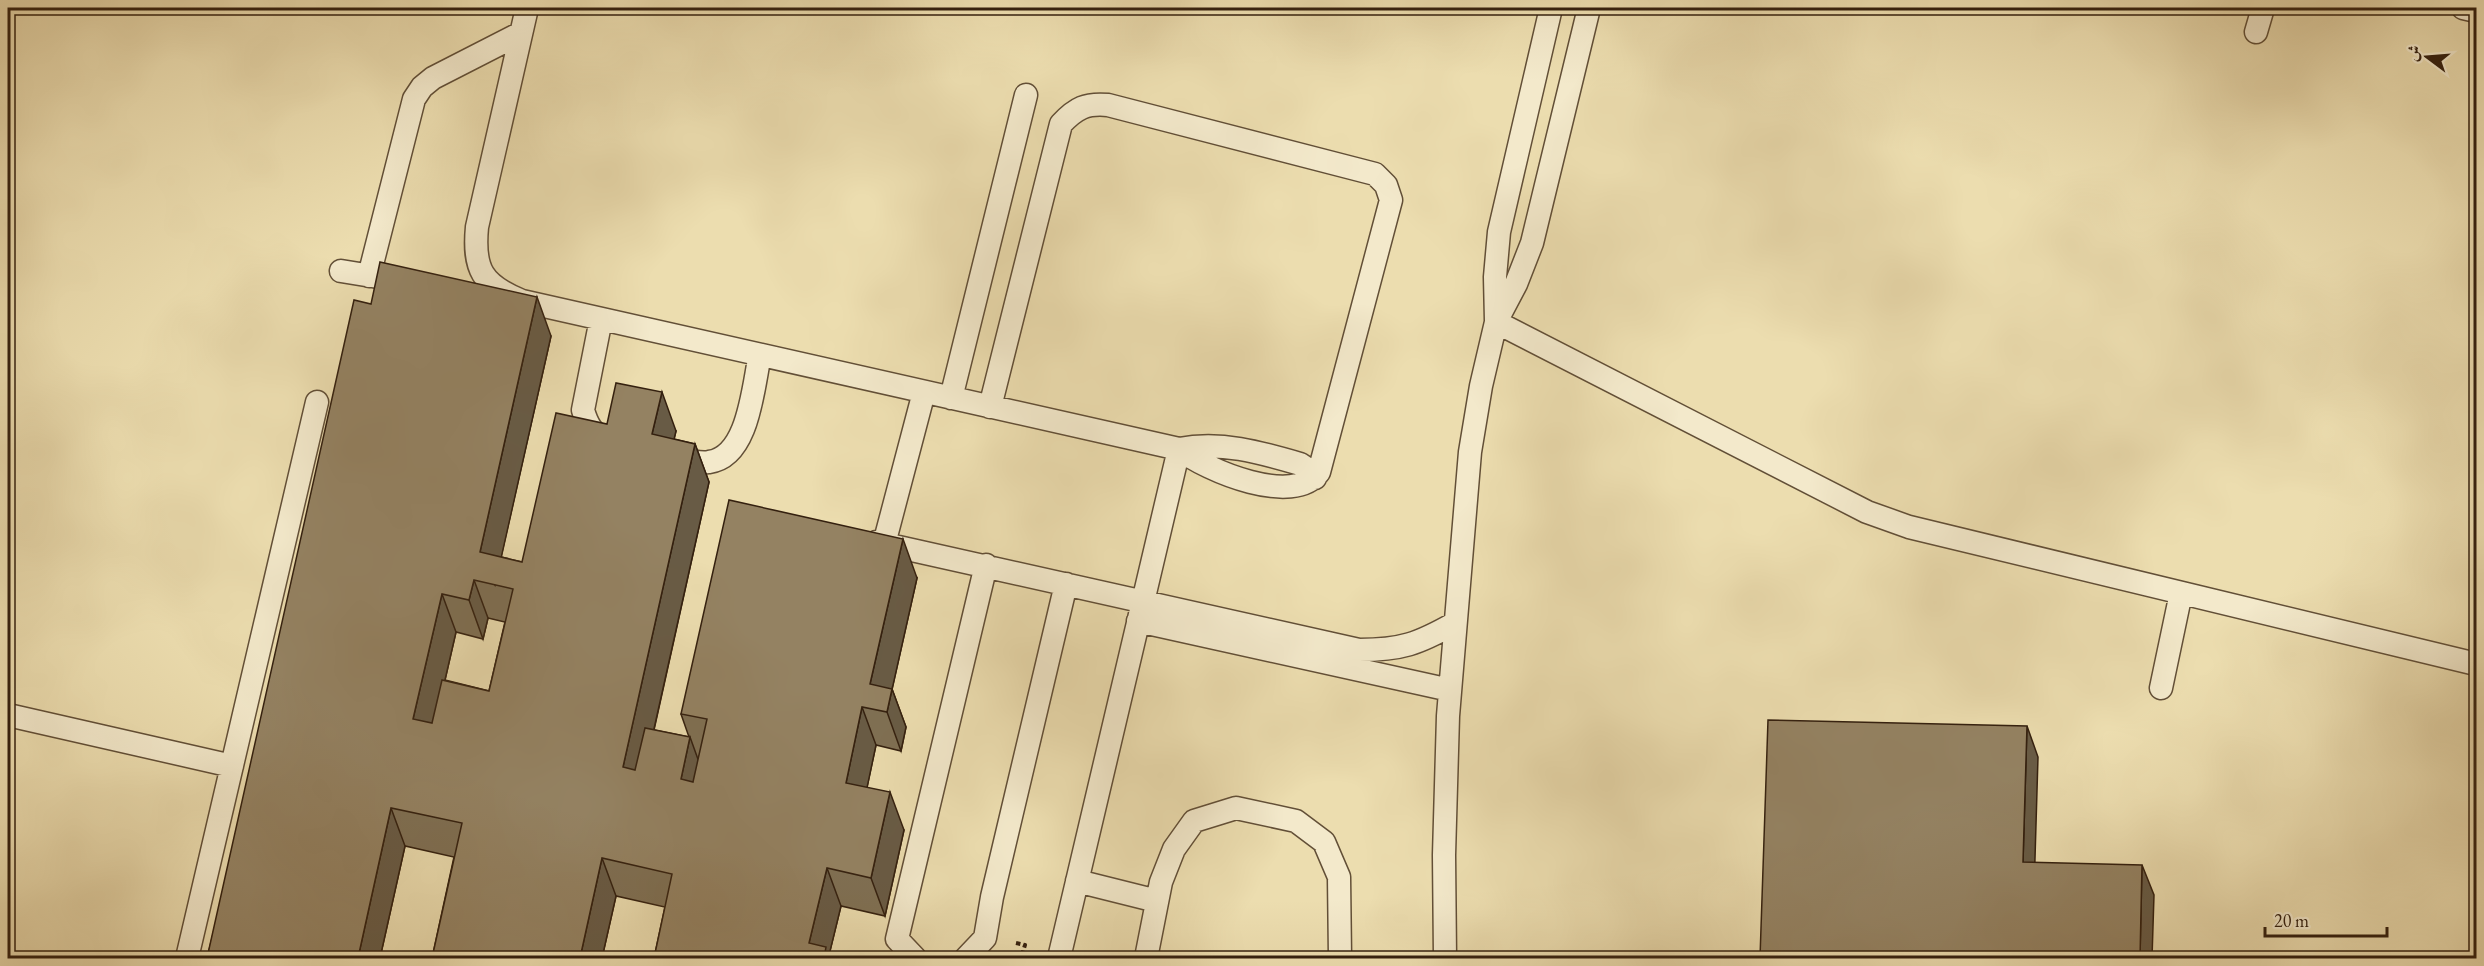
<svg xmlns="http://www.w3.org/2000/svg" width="2484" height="966" font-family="'EB Garamond',Amiri,serif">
<rect width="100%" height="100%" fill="#ecddaf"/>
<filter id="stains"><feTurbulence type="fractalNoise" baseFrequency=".00333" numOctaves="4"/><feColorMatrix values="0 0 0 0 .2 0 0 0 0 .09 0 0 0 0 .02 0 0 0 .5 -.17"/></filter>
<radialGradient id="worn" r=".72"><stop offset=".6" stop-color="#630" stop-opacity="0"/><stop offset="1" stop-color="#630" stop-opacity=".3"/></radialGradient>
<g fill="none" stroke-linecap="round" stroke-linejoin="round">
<defs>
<path id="service" d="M527 8 477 227C473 269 482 285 522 301L1179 449C1221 441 1259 452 1300 464L1309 470 1315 478
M2463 8 2476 11
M2256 32 2263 8
M341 271 384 278
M369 276 414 99 422 87 433 78 521 33
M601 319 583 410C587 424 592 434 606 440
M1496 321 1495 277 1499 232 1551 8
M1496 322 1867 512 1909 527 2476 664
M951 398 1026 95
M990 407 1061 124C1076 108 1086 103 1108 105L1375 174 1386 185 1391 200 1319 472C1294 507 1207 471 1179 449
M673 456C684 459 698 464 709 462 749 457 753 386 760 355
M876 542 1359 650C1401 650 1418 644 1455 623
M884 544 924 392
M1138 621 1450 690
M2161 688 2181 593
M8 715 232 766
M1077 881 1157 901
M187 958 317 402
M915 958 897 939 986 565
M966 958 985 938 992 897 1066 584
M1059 958 1179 449
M1146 958 1161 882 1174 849 1194 821 1236 808 1296 821 1324 842 1339 877 1340 958
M1445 958 1444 855 1448 716 1470 452 1481 386 1496 322 1516 284 1532 243 1589 8"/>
</defs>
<use href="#service" stroke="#624f37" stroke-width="25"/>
<path stroke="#34200f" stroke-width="4" stroke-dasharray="4.5 3" stroke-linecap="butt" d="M1016 943 1025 945 1021 958"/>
<use href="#service" stroke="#f3e9cb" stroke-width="22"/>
</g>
<path fill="#7f7054" stroke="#34200f" stroke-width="1.5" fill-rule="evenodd" d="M371 304 551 336 501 557 522 562 607 424 676 431 674 439 695 444 709 482 654 730 689 737 681 714 917 578 892 689 906 727 901 751 876 745 867 787 904 830 885 916 841 906 829 955 831 958H654L665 907 616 896 602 958H432L454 857 405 846 380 958H207ZM488 618 505 622 489 691 445 680 456 632 483 639Z"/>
<path fill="#685b45" stroke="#34200f" stroke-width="1.5" d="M537 297 551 336 495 585 480 552Z
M662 392 676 431 666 473 652 434Z
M695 444 709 482 637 805 623 767Z
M903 539 917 578 887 712 870 684Z
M474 580 488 618 483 639 469 600Z
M442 594 456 632 427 758 413 719Z
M892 689 906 727 901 751 887 712Z
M862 707 876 745 860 821 846 783Z
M2027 726 2038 757 2034 892 2023 862Z
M690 737 704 776 695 817 681 779Z
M890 792 904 830 885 916 871 878Z
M391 808 405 846 380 958H358Z
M602 858 616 896 602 958H580Z
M2142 865 2154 895 2152 958H2140Z
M827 868 841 906 829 955 831 958H815L809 943Z"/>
<path fill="#948262" stroke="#34200f" stroke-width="1.5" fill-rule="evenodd" d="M380 262 537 297 480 552 522 562 556 413 607 424 616 383 662 392 652 434 695 444 623 767 635 770 645 728 690 737 681 779 693 782 707 719 681 714 729 500 903 539 870 684 892 689 887 712 862 707 846 783 890 792 871 878 827 868 809 943 826 947 824 958H654L672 874 602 858 580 958H432L462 823 391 808 358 958H207L354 300 371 304ZM474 580 513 589 489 691 442 680 432 723 413 719 442 594 469 600Z
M1768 720 2027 726 2023 862 2142 865 2140 958H1760Z"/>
<rect width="2484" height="966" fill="none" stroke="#ecddaf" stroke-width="30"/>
<rect x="9" y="9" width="2466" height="948" fill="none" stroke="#34200f" stroke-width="3"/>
<rect x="15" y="15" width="2454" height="936" fill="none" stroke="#34200f" stroke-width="1.5"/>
<g transform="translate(2427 57) rotate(286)" stroke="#f3e9cb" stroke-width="4.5" paint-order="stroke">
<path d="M0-4.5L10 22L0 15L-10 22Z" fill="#34200f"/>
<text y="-9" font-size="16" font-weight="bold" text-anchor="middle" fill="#34200f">ش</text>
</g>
<path d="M2265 927v9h122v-9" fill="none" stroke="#34200f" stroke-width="3"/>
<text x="2274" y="927" font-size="18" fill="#34200f" stroke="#f3e9cb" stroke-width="4.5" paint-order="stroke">20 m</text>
<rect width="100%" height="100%" filter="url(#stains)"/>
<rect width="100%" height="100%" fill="url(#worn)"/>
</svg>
